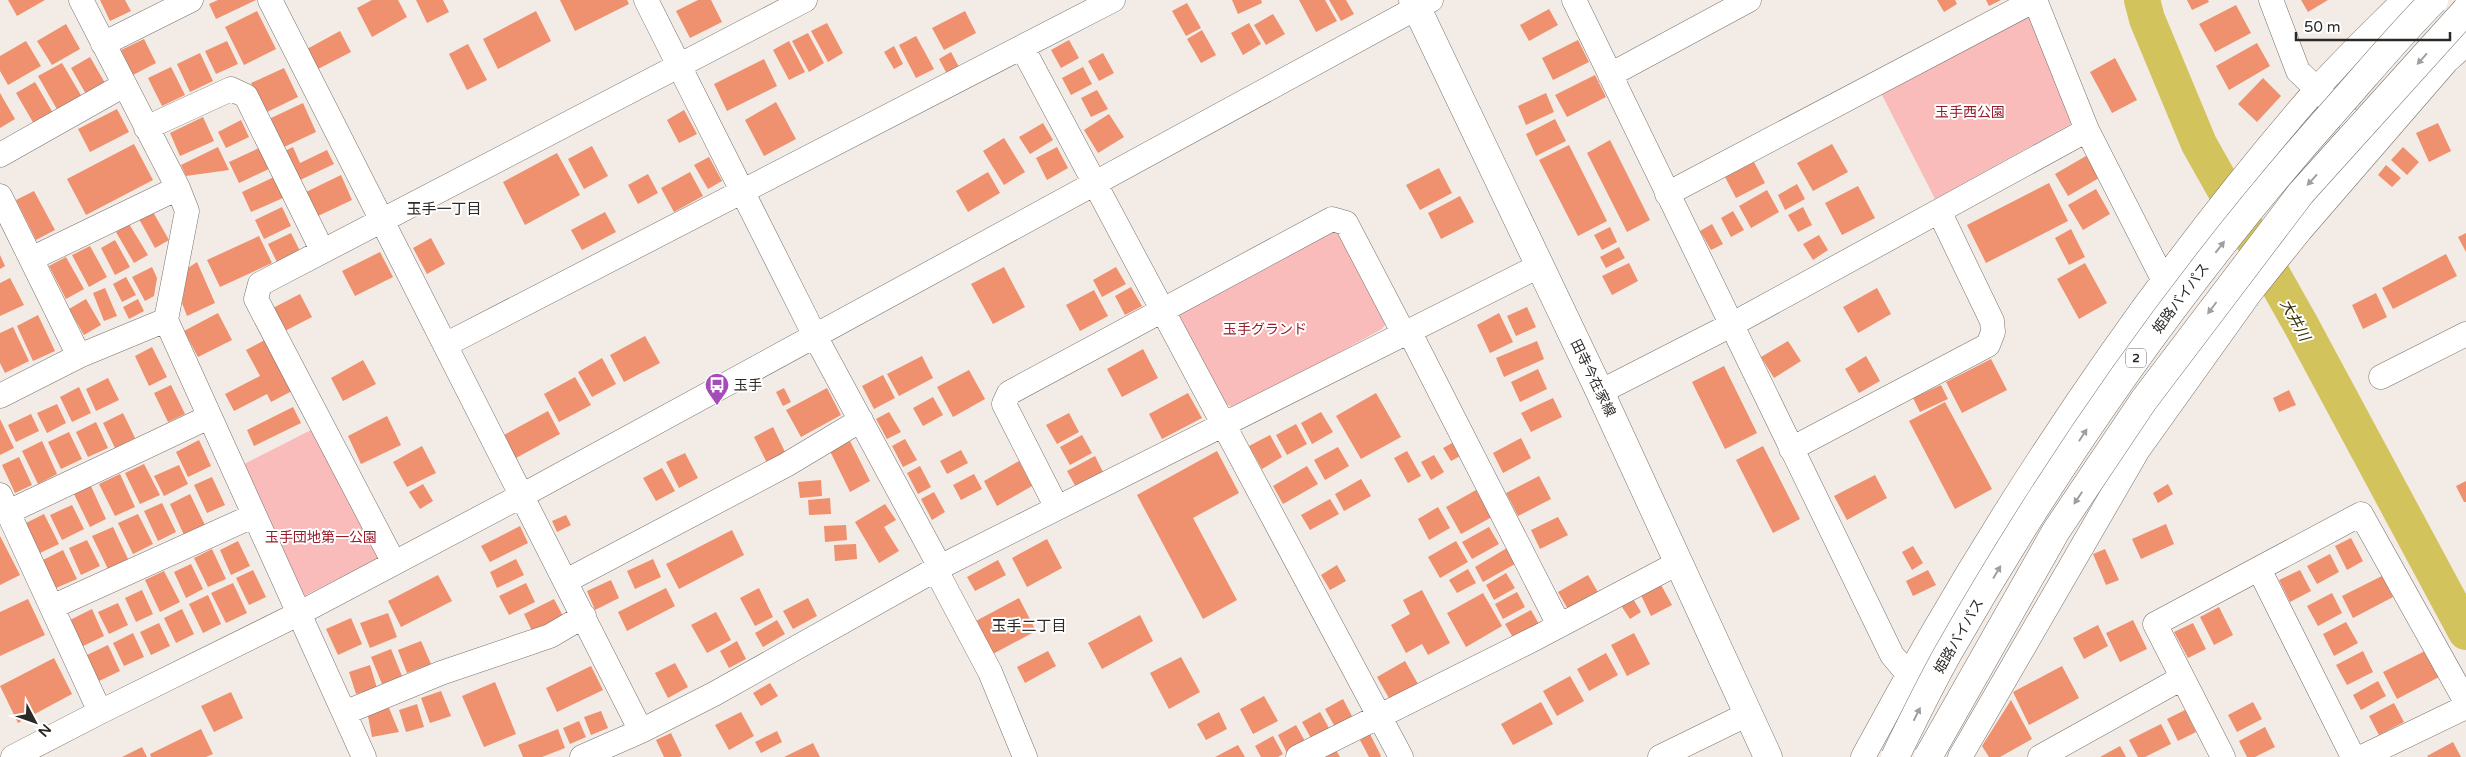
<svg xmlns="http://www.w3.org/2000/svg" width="2466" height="757" font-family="'Varela Round','Noto Sans JP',sans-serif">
<rect width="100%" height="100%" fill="#f3ebe5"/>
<path fill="#fabcbb" d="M2029 17 2034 20 2073 120 2069 125 1935 199 1880 91Z
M1330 230 1342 233 1386 323 1382 329 1246 403 1232 407 1224 403 1178 322 1179 315Z
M313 429 381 557 302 597 240 466Z"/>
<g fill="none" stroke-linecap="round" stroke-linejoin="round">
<path stroke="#d2c35c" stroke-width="36" d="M2142 0 2147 19 2199 144 2301 325 2466 632"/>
</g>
<path fill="#ef906e" d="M8 0H45L17 16Z
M100 0H125L131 11 110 21Z
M218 0H256L216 19 209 4Z
M372 0H398L407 17 372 37 357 8Z
M416 0H443L449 12 427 23Z
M560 0H627L629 4 575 31Z
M698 0H711L722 22 690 38 676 11Z
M1232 0H1261L1262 3 1238 14Z
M1299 0H1325L1337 21 1316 32Z
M1329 0H1346L1354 14 1341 21Z
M1937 0H1955L1957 4 1944 12Z
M1986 0H2001L1989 6Z
M2187 0H2208L2209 2 2192 10Z
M2301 0H2328L2308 12Z
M1187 3 1201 28 1186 36 1172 11Z
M2236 5 2251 33 2215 52 2199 24Z
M1549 9 1558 25 1529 41 1520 25Z
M257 11 276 49 244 65 225 27Z
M536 11 551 41 498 69 483 39Z
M965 11 976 33 944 50 932 28Z
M1273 14 1285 34 1266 45 1254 25Z
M827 23 843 53 828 62 811 31Z
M1249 23 1261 44 1243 55 1231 33Z
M66 24 80 49 52 65 37 41Z
M1202 30 1216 55 1201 63 1187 39Z
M340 31 351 52 318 69 307 49Z
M808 33 824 63 809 72 792 41Z
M916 36 934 69 916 78 899 45Z
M144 39 156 63 133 75 121 50Z
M1069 40 1079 58 1061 68 1051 50Z
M1578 40 1589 62 1553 80 1542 58Z
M26 41 41 66 8 85 0 71V56Z
M227 41 238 64 216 74 205 51Z
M789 41 805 72 789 80 773 50Z
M2257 43 2270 66 2229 90 2216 66Z
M468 44 487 80 467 90 449 54Z
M894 46 903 64 894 69 884 52Z
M951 52 959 67 947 74 939 59Z
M200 53 213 81 190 92 177 64Z
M1103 53 1114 73 1099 81 1088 61Z
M90 57 105 83 86 94 71 68Z
M2115 58 2137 100 2112 113 2090 72Z
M764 59 777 86 727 111 714 84Z
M62 63 82 97 58 111 38 76Z
M171 67 185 95 162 106 148 78Z
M1083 67 1092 84 1071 95 1062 78Z
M284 68 298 97 265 113 251 83Z
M1595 75 1606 97 1567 117 1555 95Z
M2263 78 2281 96 2257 122 2238 104Z
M35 82 53 113 34 124 16 93Z
M1097 90 1108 109 1091 117 1081 98Z
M0 93 15 119 0 128Z
M1546 93 1554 112 1526 125 1518 106Z
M776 102 796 139 764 156 745 120Z
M303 103 316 132 282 148 269 119Z
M117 109 129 132 90 152 78 129Z
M684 110 697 134 679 143 667 120Z
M1109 114 1124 137 1098 153 1084 130Z
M203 117 214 141 180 156 170 133Z
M1555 119 1566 141 1536 156 1526 134Z
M241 120 249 137 226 148 218 132Z
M1043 123 1053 140 1030 154 1019 137Z
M2438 123 2451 151 2429 162 2416 133Z
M1004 138 1025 172 1004 185 983 151Z
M1610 140 1650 220 1627 232 1587 153Z
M134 144 153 180 86 215 67 179Z
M1832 144 1848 172 1813 191 1797 163Z
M1569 145 1607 221 1578 236 1539 160Z
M592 146 608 176 584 189 568 159Z
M218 147 229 170 186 176 181 165Z
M293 147 300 163 327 150 334 164 298 181 285 151Z
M1057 147 1068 168 1047 180 1036 158Z
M2403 147 2419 162 2407 175 2391 160Z
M259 148 269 169 239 183 229 162Z
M557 153 580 195 525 225 503 182Z
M2086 156 2099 178 2068 196 2055 174Z
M709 157 722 181 708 189 694 165Z
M1754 162 1765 183 1736 198 1725 177Z
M2386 165 2401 178 2392 187 2378 175Z
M1439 168 1452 193 1420 210 1406 185Z
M690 172 703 196 674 212 661 188Z
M988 172 1000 193 968 212 956 191Z
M648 174 658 193 638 204 628 185Z
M341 175 352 200 318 216 306 192Z
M274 177 283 198 251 212 242 192Z
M2049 183 2068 221 1986 263 1967 225Z
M1797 184 1805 199 1785 210 1778 195Z
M1858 186 1875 218 1842 235 1825 203Z
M2096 189 2110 214 2083 230 2068 205Z
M1767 190 1779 212 1751 228 1739 206Z
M34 191 55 230 36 240 16 200Z
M1460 196 1474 222 1441 239 1428 213Z
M282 207 291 226 264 239 255 220Z
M1803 207 1812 225 1798 232 1788 215Z
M1733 211 1744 230 1731 237 1721 218Z
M153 212 169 240 155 248 139 219Z
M605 212 616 232 582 250 571 230Z
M129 224 148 255 134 263 116 232Z
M1712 224 1723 244 1711 250 1700 231Z
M1610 227 1617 242 1602 250 1594 235Z
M2071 229 2085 257 2069 265 2055 238Z
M291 233 300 251 277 262 268 244Z
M2466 233V252L2458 237Z
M1819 235 1828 250 1813 260 1803 244Z
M259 236 272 263 220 287 207 260Z
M431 238 445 264 427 274 413 248Z
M115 240 130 267 115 275 101 248Z
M90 246 107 277 89 287 72 255Z
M1619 247 1625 258 1606 268 1600 257Z
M380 252 393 277 355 296 342 271Z
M2446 254 2457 276 2393 309 2382 288Z
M0 255 5 266 0 269Z
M66 257 84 289 66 299 49 266Z
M197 262 215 303 187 316 182 303 188 268Z
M1629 263 1638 281 1612 295 1602 276Z
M2085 263 2107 303 2079 319 2057 279Z
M152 267 157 278 154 296 145 301 132 277Z
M1004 267 1025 307 993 324 971 284Z
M1116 267 1126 284 1102 297 1093 280Z
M126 277 136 295 122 302 113 284Z
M10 278 24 305 0 316V283Z
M1131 287 1142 306 1125 315 1115 296Z
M105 288 117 316 104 321 93 293Z
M1877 288 1891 314 1858 333 1843 307Z
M1094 290 1108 316 1080 331 1066 305Z
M2376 293 2387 317 2363 329 2352 305Z
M300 294 312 317 283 332 271 309Z
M86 299 101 325 84 335 69 309Z
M138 299 144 311 129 319 123 307Z
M1527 307 1536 327 1516 336 1507 316Z
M218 313 232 340 198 357 184 331Z
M1499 313 1513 342 1490 353 1477 325Z
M38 315 55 351 33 361 17 326Z
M13 327 29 361 5 373 0 363V333Z
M645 336 660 363 624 382 610 355Z
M265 340 292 391 271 402 267 394 234 411 225 394 260 376 246 350Z
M1537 341 1544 359 1504 377 1496 358Z
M1788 341 1801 361 1774 378 1761 357Z
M152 347 167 377 149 386 135 356Z
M1143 349 1158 378 1122 397 1107 369Z
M922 356 933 378 899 396 887 374Z
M1866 356 1880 381 1859 393 1845 369Z
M602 358 616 384 592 397 578 372Z
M1991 359 2007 390 1962 413 1946 382Z
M363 360 376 384 343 401 331 378Z
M1724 366 1757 433 1725 449 1692 382Z
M1538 369 1547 389 1520 402 1511 382Z
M969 370 985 399 953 417 937 387Z
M883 375 895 398 874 409 862 386Z
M575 377 591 405 559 422 544 394Z
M108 378 119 400 96 411 86 389Z
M171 385 185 414 168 422 154 393Z
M1941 385 1948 399 1920 412 1913 398Z
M79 387 91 413 72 422 60 397Z
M784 388 791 402 783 406 776 392Z
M827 388 841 415 801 437 786 410Z
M2289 390 2296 405 2279 412 2273 398Z
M1188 393 1202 418 1162 439 1149 414Z
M1376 393 1401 437 1361 459 1336 416Z
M933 397 943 415 923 426 913 408Z
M1553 398 1562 417 1531 432 1521 413Z
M1945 402 1992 489 1955 509 1909 421Z
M57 404 66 423 47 433 37 413Z
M293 407 301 423 254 446 247 430Z
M548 411 560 434 516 458 504 435Z
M889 412 901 432 887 439 876 419Z
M1321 412 1333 432 1312 444 1301 423Z
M123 413 135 438 115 448 103 423Z
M1069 413 1079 432 1057 444 1046 425Z
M31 414 39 431 16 442 8 425Z
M387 416 401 445 361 464 348 436Z
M0 419 14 448 0 455Z
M96 422 108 448 88 457 76 432Z
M1296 424 1307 444 1287 455 1276 435Z
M773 427 786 454 767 463 754 437Z
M69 432 82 459 61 469 48 442Z
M1082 435 1092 453 1070 465 1060 447Z
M1270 435 1282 457 1262 469 1249 446Z
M1521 438 1531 458 1503 473 1493 453Z
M905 439 917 460 903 467 892 446Z
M199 440 211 466 188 477 176 452Z
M42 441 57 474 38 484 22 451Z
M850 441 870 481 850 492 830 451Z
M1456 441 1464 454 1451 461 1443 448Z
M422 446 436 473 407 487 393 462Z
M1763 446 1800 519 1773 533 1736 460Z
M1338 447 1349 466 1325 480 1314 460Z
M961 450 968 463 947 474 940 461Z
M1217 451 1239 493 1193 518 1237 600 1203 619 1137 495Z
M1407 451 1421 476 1408 483 1394 458Z
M685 453 698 478 679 488 666 462Z
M1434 455 1444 472 1431 480 1421 462Z
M1095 456 1104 474 1077 489 1067 471Z
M19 457 32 485 15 493 2 465Z
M1019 461 1032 486 997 506 984 481Z
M144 464 160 495 140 504 125 473Z
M179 465 188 484 164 496 154 476Z
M920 466 931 487 918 494 907 473Z
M1307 466 1318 484 1283 504 1273 486Z
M662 468 675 491 656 501 643 478Z
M120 474 135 507 115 516 99 484Z
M974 474 982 489 961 500 953 485Z
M1875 475 1887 498 1847 520 1834 496Z
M1539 476 1551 499 1518 516 1506 493Z
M212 477 225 505 207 513 194 485Z
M1361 479 1371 496 1344 511 1335 494Z
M821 480 822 496 800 498 798 482Z
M2466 481V502H2464L2456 486Z
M90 484 106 519 90 527 73 492Z
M423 484 433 501 420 509 409 492Z
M2168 484 2173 494 2158 503 2153 493Z
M1476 490 1492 517 1461 534 1446 507Z
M934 492 945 512 932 520 921 499Z
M190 494 205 525 184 535 170 504Z
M830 498 831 514 809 515 808 500Z
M1330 499 1339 514 1310 530 1301 515Z
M162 503 176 532 158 541 144 511Z
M885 504 896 520 884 527 899 551 879 563 855 522Z
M72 505 84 529 62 540 50 515Z
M1438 507 1450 528 1429 540 1418 519Z
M44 514 59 544 40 553 26 523Z
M138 514 153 544 133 554 118 523Z
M566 515 571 525 557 532 552 521Z
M1558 517 1568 535 1540 549 1531 530Z
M2166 524 2174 544 2141 559 2132 539Z
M846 525 847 540 825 542 824 526Z
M520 526 528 543 490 562 481 546Z
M113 527 128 559 108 569 92 536Z
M1489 527 1499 544 1472 559 1462 542Z
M732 530 744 555 679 589 666 564Z
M0 536 20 575 0 585Z
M2351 538 2363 561 2347 570 2335 546Z
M1047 539 1062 568 1027 587 1012 558Z
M87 540 100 566 81 575 69 548Z
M238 541 250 566 231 575 220 550Z
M1456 541 1468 562 1440 578 1428 557Z
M856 544 857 559 835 561 834 545Z
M1913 546 1923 563 1912 570 1902 552Z
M1507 548 1515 564 1483 582 1475 567Z
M212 549 226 579 208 587 194 558Z
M2105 549 2119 580 2106 585 2093 554Z
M63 550 77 579 56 588 43 560Z
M2330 554 2339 572 2317 584 2307 566Z
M516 559 524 575 497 588 490 572Z
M653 559 661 577 635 589 627 571Z
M998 560 1006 575 975 591 967 577Z
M191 564 203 589 186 598 174 572Z
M1337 565 1346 581 1330 590 1321 575Z
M1468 569 1476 583 1457 593 1449 580Z
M253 570 266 597 249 605 236 578Z
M1928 570 1936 585 1913 596 1906 581Z
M2300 570 2311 591 2290 602 2279 580Z
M164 571 180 602 160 612 145 580Z
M1506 573 1515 588 1494 600 1486 585Z
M438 575 452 601 401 627 388 601Z
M1588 575 1599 594 1569 611 1558 592Z
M2382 576 2393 597 2353 618 2342 596Z
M611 580 619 598 595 610 587 591Z
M233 583 247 613 226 623 211 593Z
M526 583 535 602 509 615 499 596Z
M1660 583 1672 605 1651 616 1640 593Z
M666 588 675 606 627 631 618 612Z
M759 588 773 617 755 626 740 598Z
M142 590 153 614 136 622 125 598Z
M1422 590 1450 643 1428 655 1422 644 1406 653 1391 625 1410 614 1403 600Z
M1517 592 1525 607 1503 619 1495 604Z
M1483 593 1502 626 1466 647 1447 613Z
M2332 593 2342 613 2318 626 2307 606Z
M208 595 221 624 203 633 189 604Z
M1632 597 1641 612 1630 619 1620 604Z
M808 598 817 616 793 629 783 611Z
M1019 598 1036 631 991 655 974 622Z
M28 599 45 635 0 656V612Z
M554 599 564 618 533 633 524 614Z
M118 603 128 625 109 634 98 612Z
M2219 607 2233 635 2214 645 2200 617Z
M92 609 104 636 81 647 68 621Z
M182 609 194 634 176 643 164 618Z
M1531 610 1540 626 1515 641 1505 624Z
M716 612 731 640 707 653 691 625Z
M388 613 397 637 370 648 360 623Z
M1140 615 1153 641 1102 669 1088 643Z
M351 618 362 644 338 655 326 629Z
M777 620 785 634 763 647 755 633Z
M2133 620 2147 649 2120 662 2106 633Z
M2346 622 2358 643 2334 656 2323 634Z
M159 623 170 646 151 655 140 632Z
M2193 623 2206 649 2188 658 2174 632Z
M2098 625 2108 646 2084 659 2073 638Z
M133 633 144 657 124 666 113 643Z
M1634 633 1650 664 1627 676 1611 645Z
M421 641 431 664 407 673 398 650Z
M737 641 746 659 729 668 720 651Z
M108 645 120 671 99 681 87 655Z
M391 649 402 676 382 684 371 657Z
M1048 651 1056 666 1025 683 1017 667Z
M2363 651 2373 672 2347 685 2336 665Z
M2425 651 2439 677 2397 699 2383 672Z
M1606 653 1618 675 1589 691 1577 669Z
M1181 657 1200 692 1169 709 1150 673Z
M54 658 72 694 18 723 0 686Z
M1405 661 1418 684 1390 700 1377 677Z
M675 663 688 687 668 698 655 673Z
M370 665 377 688 356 694 349 672Z
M591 666 603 690 557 712 546 688Z
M2062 666 2079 698 2029 725 2013 692Z
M1570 676 1584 701 1557 716 1543 691Z
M2378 681 2386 696 2361 710 2353 695Z
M495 682 516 734 484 747 462 696Z
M770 683 778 696 761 706 753 693Z
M441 691 451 716 430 723 421 698Z
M231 692 243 718 214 732 201 706Z
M1264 696 1278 721 1253 734 1240 709Z
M1343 699 1353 718 1335 727 1325 709Z
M2011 700 2032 739 2000 757H1989L1982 746Z
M1541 702 1553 724 1513 745 1501 724Z
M2253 702 2262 719 2237 732 2228 715Z
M2394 703 2404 722 2379 735 2369 716Z
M417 704 424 727 406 732 399 710Z
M389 708 399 732 372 737 367 711Z
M2185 710 2196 732 2178 741 2167 719Z
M601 711 608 728 591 735 584 717Z
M741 712 754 736 729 750 715 725Z
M1219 712 1227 729 1206 740 1197 724Z
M1320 712 1330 730 1312 740 1302 722Z
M579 721 586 737 570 744 563 728Z
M2161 724 2171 744 2145 757H2138L2129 740Z
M1296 725 1306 743 1287 753 1278 735Z
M2265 727 2275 747 2255 757H2247L2239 741Z
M201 729 213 754 206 757H151L150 754Z
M558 729 565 748 542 757H523L518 745Z
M777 731 782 742 761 753 755 742Z
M671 733 682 756 679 757H664L656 740Z
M1370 734 1381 756 1380 757H1369L1360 740Z
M1273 736 1283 754 1278 757H1261L1255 746Z
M2453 742 2461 757H2428L2427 756Z
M813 743 820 757H784Z
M1238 745 1245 757H1215Z
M2120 746 2126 757H2100Z
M142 747 147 757H122Z
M1334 747 1340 757H1318Z"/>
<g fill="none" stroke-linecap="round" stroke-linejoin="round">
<defs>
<path id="minor" d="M81 0 178 188 187 211 166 320 364 757
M270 0 641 731
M646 0 815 336 940 567 939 576 990 672 1025 757
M1574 0 1892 655 1908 674
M2035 0 2087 130 2164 281
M2271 0 2298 71 2372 142
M103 44 191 0
M1022 47 1401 757
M1610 75 1749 0
M146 128 231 89 246 96 322 250
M0 155 124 85
M1667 194 2035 0
M0 196 79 356
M31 259 178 188
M1409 331 1559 625
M445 345 1113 0
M2381 377 2466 334
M1600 392 1731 325 2087 130
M0 396 79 356 166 320
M1791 449 1988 345 1993 332 1992 321 1939 211
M0 495 100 712
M1057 508 1004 404 1009 393 1332 219 1346 223 1404 334
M8 512 209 417
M394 563 256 299 260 284 805 0
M2259 569 2353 757
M566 581 786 465 861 420
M52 607 253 516
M344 713 441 673 550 636 584 616
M13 757 100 712 298 614 523 495 1431 0
M582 757 641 731 714 694 940 567 1539 266
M1298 757 1536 638 1678 563
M1660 757 1748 714
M1863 757C1990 521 2139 294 2315 91 2343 59 2374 30 2404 0
M1960 757 2138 450 2251 292 2300 231 2447 61 2466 44
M2040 757 2182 678
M2223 757 2155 624 2361 514 2466 702
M2362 757 2466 707"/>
<path id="major" d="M1413 0 1600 392 1768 757"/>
</defs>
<use href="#minor" stroke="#78716c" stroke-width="25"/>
<use href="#major" stroke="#78716c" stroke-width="29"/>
<use href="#minor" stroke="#fff" stroke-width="24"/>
<use href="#major" stroke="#fff" stroke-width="28"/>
<defs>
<path id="highway-bridge" d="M1895 757C1912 722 1929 687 1948 653 2058 460 2186 277 2334 111 2367 74 2399 35 2434 0
M1928 757 2056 531 2144 400 2301 193 2466 10"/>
</defs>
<use href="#highway-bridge" stroke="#78716c" stroke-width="29" stroke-linecap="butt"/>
<use href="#highway-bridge" stroke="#fff" stroke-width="28"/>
</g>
<defs><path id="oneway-solid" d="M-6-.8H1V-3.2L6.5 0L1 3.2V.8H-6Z" transform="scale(1.25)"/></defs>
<g fill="#a09f9e">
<use href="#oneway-solid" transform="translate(2422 59) rotate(132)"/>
<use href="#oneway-solid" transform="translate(2312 180) rotate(132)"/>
<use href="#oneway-solid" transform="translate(2220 247) rotate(-52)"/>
<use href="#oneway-solid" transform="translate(2212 308) rotate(127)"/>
<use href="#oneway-solid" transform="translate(2083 435) rotate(-57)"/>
<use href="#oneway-solid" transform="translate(2078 498) rotate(124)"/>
<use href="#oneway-solid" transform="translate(1997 572) rotate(-59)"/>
<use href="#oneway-solid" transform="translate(1917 714) rotate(-63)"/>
</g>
<defs>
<symbol id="bus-pin" viewBox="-11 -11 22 30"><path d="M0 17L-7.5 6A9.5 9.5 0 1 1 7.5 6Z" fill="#a44cb8" stroke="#fff"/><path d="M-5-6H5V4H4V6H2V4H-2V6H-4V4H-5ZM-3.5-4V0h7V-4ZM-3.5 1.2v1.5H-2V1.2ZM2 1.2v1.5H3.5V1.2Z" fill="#fff"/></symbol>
</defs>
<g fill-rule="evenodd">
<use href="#bus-pin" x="703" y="371" width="28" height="38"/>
</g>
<g text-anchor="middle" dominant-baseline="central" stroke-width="4" stroke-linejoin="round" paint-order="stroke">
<rect fill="#fff" stroke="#6b6968" stroke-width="1" x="2126" y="348.5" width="20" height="19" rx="4"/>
<g font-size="12" font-weight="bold" fill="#2c2927">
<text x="2136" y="358">2</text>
</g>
<g font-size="14" fill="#951c2b" stroke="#fff">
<text x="1970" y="112">玉手西公園</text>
<text x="1265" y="329">玉手グランド</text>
<text x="321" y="537">玉手団地第一公園</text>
</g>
<g font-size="14" fill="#2c2927" stroke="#fff">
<text transform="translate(2181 298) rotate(-53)">姫路バイパス</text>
<text transform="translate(1593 378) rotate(64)">田寺今在家線</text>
<text transform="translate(1959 636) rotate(-60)">姫路バイパス</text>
</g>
<g font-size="14" fill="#2c2927" stroke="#fff" text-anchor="start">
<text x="734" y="385">玉手</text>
</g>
<g font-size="15" fill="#2c2927" stroke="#fff">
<text x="444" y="209">玉手一丁目</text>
<text x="1029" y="626">玉手二丁目</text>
</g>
<g font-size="15" font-style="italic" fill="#342e00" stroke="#fff">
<text transform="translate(2295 320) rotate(61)">大井川</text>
</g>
</g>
<g transform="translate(35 722) rotate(131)" stroke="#ffffff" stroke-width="4" paint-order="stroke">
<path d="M0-4L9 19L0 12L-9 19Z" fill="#2c2927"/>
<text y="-8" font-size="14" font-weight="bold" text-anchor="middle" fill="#2c2927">N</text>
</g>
<path d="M2296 32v8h154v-8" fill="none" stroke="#2c2927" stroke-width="2.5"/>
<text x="2304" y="32" font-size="15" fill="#2c2927" stroke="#ffffff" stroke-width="4" paint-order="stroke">50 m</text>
</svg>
